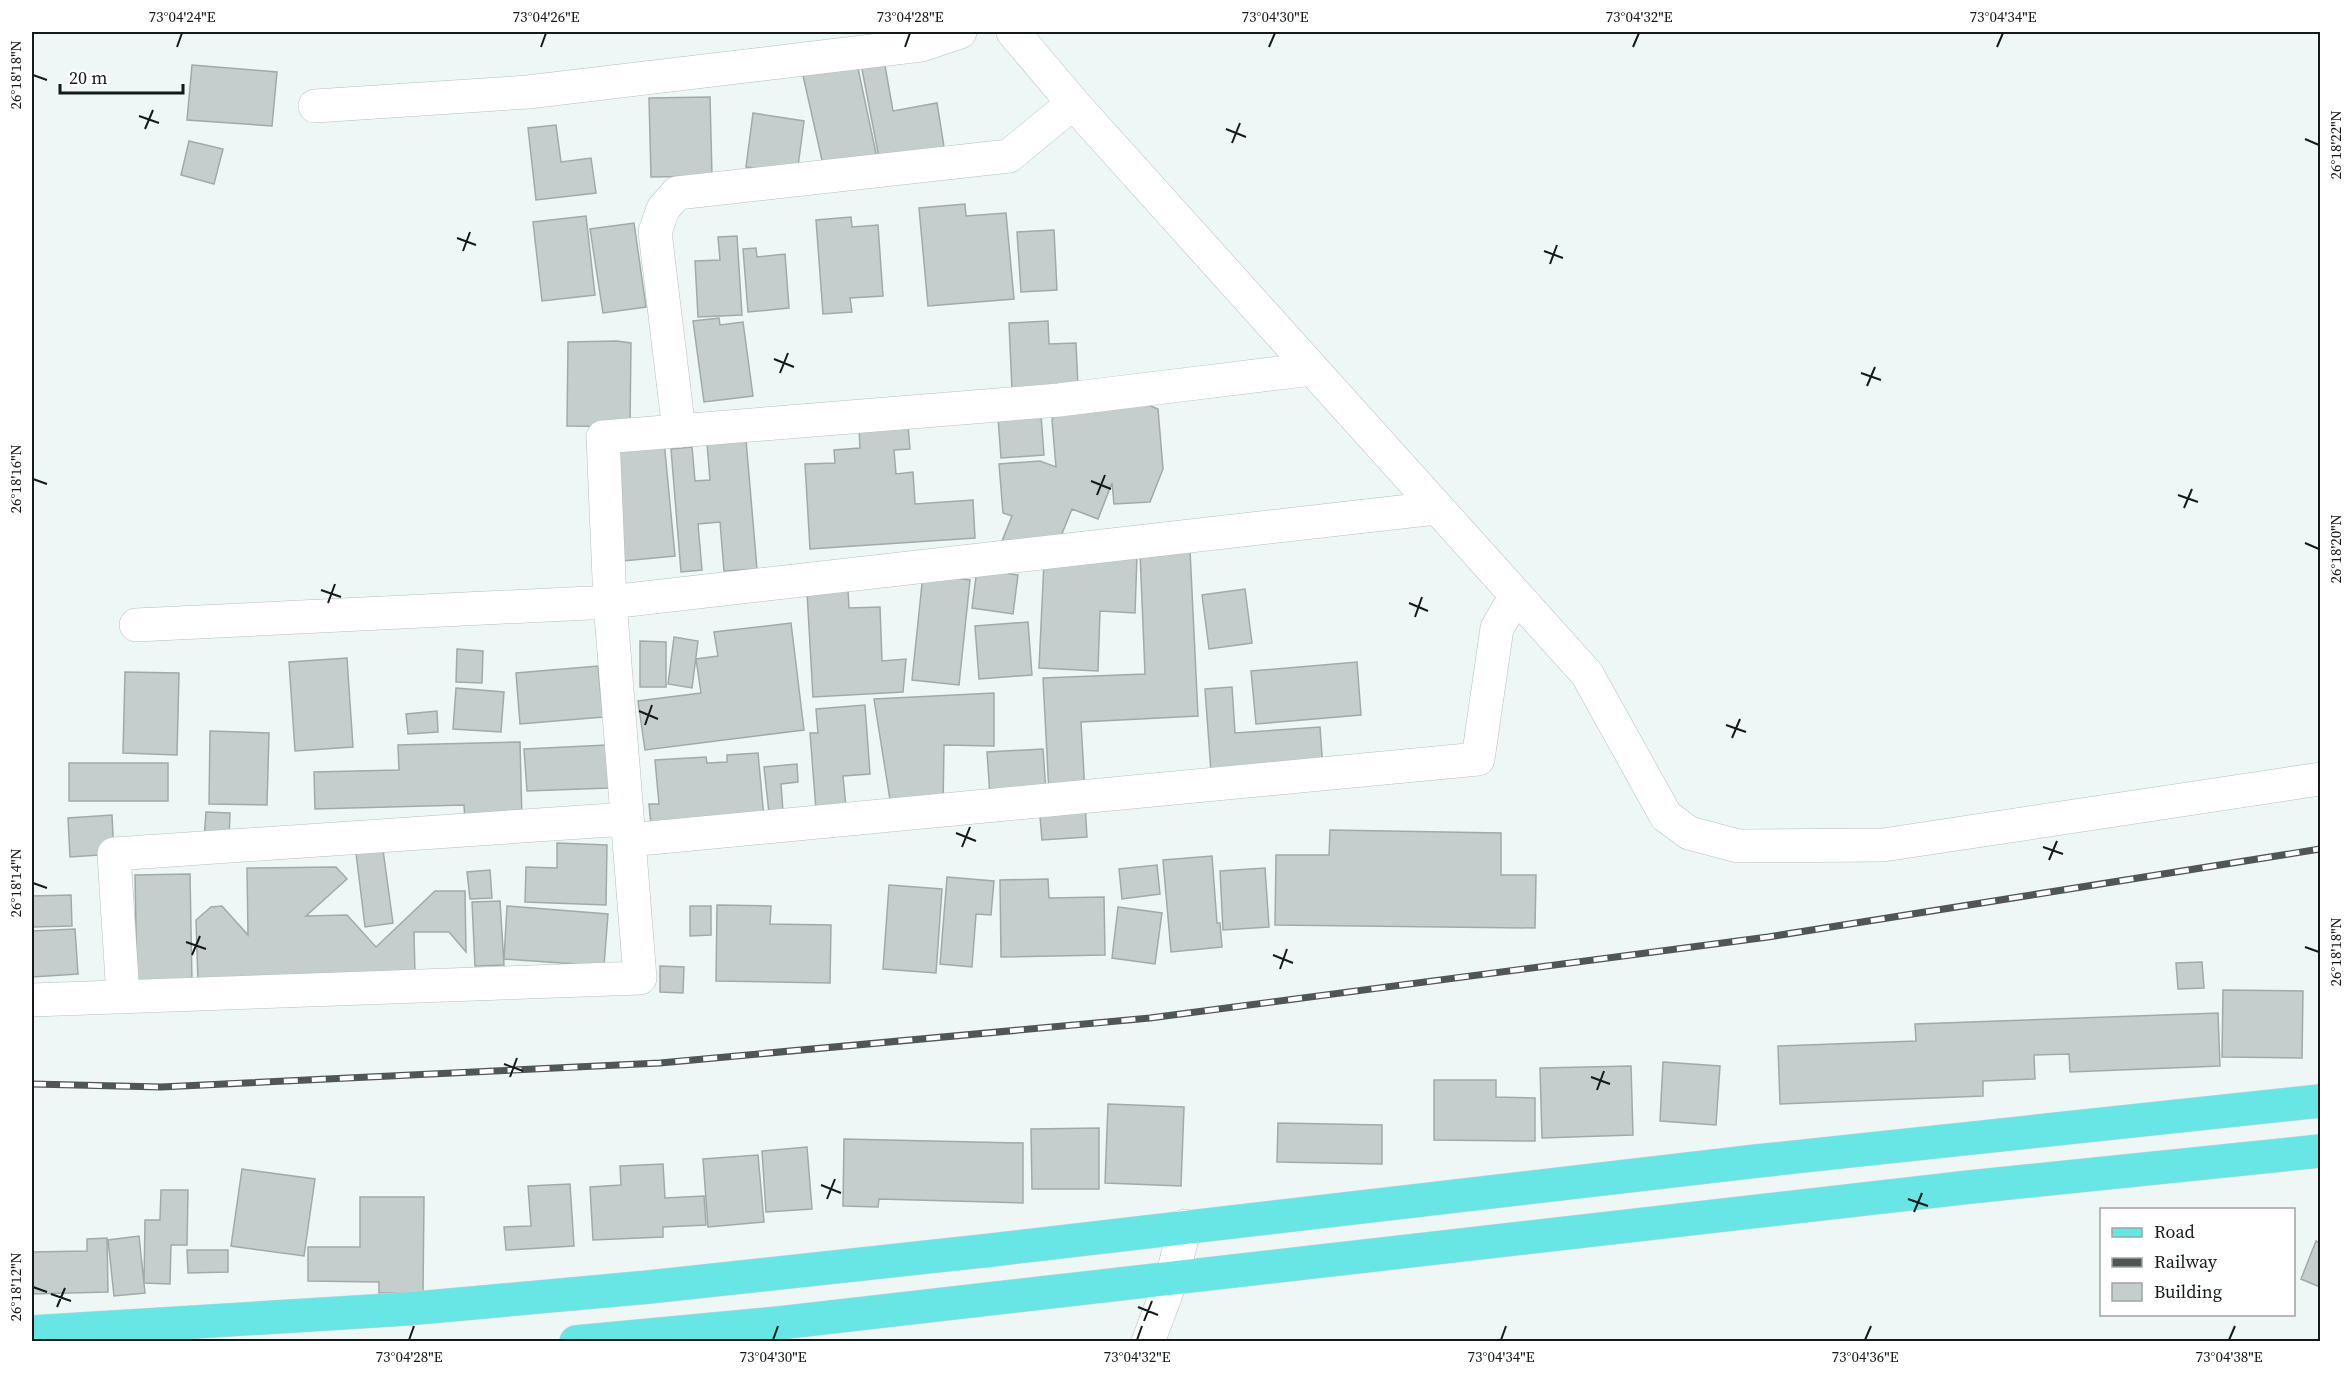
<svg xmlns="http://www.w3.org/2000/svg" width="2352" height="1373" font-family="'Source Serif 4',serif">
<rect width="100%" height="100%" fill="#edf7f6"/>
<path fill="#c4cecd" stroke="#a1aaa9" stroke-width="1.5" d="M856 59 877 158 824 169 802 71Z
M884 60 893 111 937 103 944 147 879 158 861 64Z
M192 65 277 72 272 126 187 120Z
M710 97 712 176 651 177 649 98Z
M753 113 804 121 797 174 746 167Z
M556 125 561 162 591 158 596 193 536 200 528 128Z
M189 141 223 149 214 184 181 175Z
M965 204 966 216 1006 213 1014 299 928 306 919 208Z
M586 216 595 295 542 301 533 222Z
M851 217 852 227 878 225 883 296 850 298 852 312 823 314 816 220Z
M634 223 646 307 603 313 590 229Z
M1054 230 1057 290 1021 292 1017 232Z
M737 236 742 315 698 317 695 261 720 260 718 237Z
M756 248 757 257 785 254 789 308 748 312 743 249Z
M719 318 720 325 743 322 753 396 704 402 693 321Z
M1048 321 1049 344 1076 343 1078 387 1012 390 1009 323Z
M617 341 631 343 630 427 567 426 568 342Z
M1146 404 1158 409 1163 469 1150 502 1114 504 1112 483 1098 519 1072 509 1061 536 1002 541 1012 516 1003 513 999 464 1040 461 1056 467 1052 420 1056 411Z
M1041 415 1044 455 1001 458 998 418Z
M908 426 910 449 894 450 896 474 913 472 915 504 973 500 975 538 810 549 805 464 835 463 834 450 860 448 859 429Z
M746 440 757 569 724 571 720 522 698 524 702 570 681 572 671 449 692 447 695 481 710 480 707 443Z
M664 441 675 556 623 561 612 446Z
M1190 550 1198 716 1081 722 1085 793 1049 794 1043 678 1145 674 1140 552Z
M1137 555 1135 613 1100 611 1098 671 1039 668 1044 562Z
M977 569 1018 575 1013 614 972 608Z
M923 574 970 580 959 685 912 680Z
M1245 589 1252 643 1209 649 1202 595Z
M848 590 849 608 880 607 882 661 906 659 903 692 813 697 807 592Z
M1028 622 1032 675 979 679 975 626Z
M791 623 804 730 645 750 638 701 701 693 696 659 718 656 714 632Z
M674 637 698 641 692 688 668 684Z
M640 641 666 642V687H640Z
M457 649 483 651 482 683 456 682Z
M347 658 353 747 295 751 289 662Z
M1357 662 1361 715 1256 724 1251 671Z
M598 666 603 717 520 724 516 673Z
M125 672 179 673 177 755 123 753Z
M1232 687 1235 733 1320 727 1323 770 1211 772 1205 689Z
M456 688 504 692 501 732 453 729Z
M994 693V746L944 745 943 807 891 806 874 699Z
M865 705 870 774 843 776 846 807 816 810 810 733H818L816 709Z
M437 711 438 732 408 734 406 714Z
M210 731 269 733 267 805 209 804Z
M520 742 522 820 465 822 464 805 315 809 314 772 399 770 398 745Z
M607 745 609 788 527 791 524 749Z
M1043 749 1046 792 990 796 987 752Z
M758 753 764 818 651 826 649 804H659L655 760 706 757 707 763 727 762V755Z
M69 763H168V801H69Z
M797 764 798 782 781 784 783 812 769 813 764 767Z
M1085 803 1087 837 1042 840 1039 805Z
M206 812 230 813 229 840 204 839Z
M112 815 114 854 70 857 68 818Z
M1330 830 1501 833V875H1536L1535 928 1275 925 1276 855H1329Z
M557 843 607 845 606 905 525 902 526 867 557 868Z
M383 850 393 923 365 927 356 853Z
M1212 856 1217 923H1220L1222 947 1171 952 1163 860Z
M1157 865 1160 894 1122 899 1119 869Z
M336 867 347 879 306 916 347 915 376 947 435 891H465L466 952 449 932H414L415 976 198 982 196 920 211 907 222 906 248 935 247 868Z
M1265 868 1269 927 1223 930 1220 871Z
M490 870 492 898 470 899 467 872Z
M190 874 192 983 137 984 135 875Z
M947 877 994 881 991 915 976 914 972 967 940 964Z
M1048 879 1049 898 1104 897 1105 955 1001 957 1000 880Z
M889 885 942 889 936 973 883 969Z
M71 895 72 926 32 927V896Z
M500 901 504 965 475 966 472 902Z
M717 905 771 906 770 924 831 925 830 983 716 981Z
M507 906 608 914 604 966 504 959Z
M690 906H711V935L690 936Z
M1118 907 1162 913 1155 964 1112 958Z
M75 929 78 974 32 977V931Z
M2202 962 2204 988 2178 989 2176 963Z
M660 966 684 967 683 993 660 992Z
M2223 990 2303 991 2302 1058 2222 1057Z
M2218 1013 2220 1066 2070 1072 2069 1054 2034 1055 2035 1079 1983 1081V1096L1780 1104 1778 1046 1916 1041 1915 1024Z
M1663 1062 1720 1066 1716 1125 1660 1121Z
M1631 1066 1633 1135 1542 1138 1540 1068Z
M1434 1080H1496V1097L1535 1098V1141L1434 1140Z
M1108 1104 1184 1107 1181 1186 1105 1183Z
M1278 1123 1382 1125V1164L1277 1162Z
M1099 1128V1189H1032L1031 1129Z
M844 1139 1023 1143V1203L879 1199 878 1207 843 1206Z
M807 1147 812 1209 766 1212 762 1151Z
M758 1155 764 1222 708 1227 703 1159Z
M663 1164 665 1198 704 1196 706 1225 663 1227V1237L593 1240 590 1187 621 1185 620 1166Z
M242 1169 315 1179 304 1256 231 1246Z
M570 1184 574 1246 506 1250 504 1227 531 1226 528 1186Z
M161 1190H188L187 1245H171L170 1284 144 1283 145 1220H160Z
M360 1197H424L423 1293H379V1282L308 1281V1247H360Z
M139 1236 145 1293 114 1296 108 1240Z
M107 1238 108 1292 32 1294V1252L87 1251V1239Z
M2316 1241 2320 1243V1287L2301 1279Z
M187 1250H228V1272L188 1273Z"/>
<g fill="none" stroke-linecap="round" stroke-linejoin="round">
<defs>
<path id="minor" d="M1013 32 1073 103 1587 674 1666 816 1689 833 1738 846 1883 845 2320 779
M315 106 528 92 921 45 960 32
M679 431 655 232 663 209 677 193 1009 156 1073 103
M136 625 610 602 1436 508
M629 840 1478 759 1497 628 1516 596
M123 997 114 854 626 819
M32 1000 640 978 610 602 603 437 1059 400 1312 369
M1148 1342 1172 1278 1185 1226"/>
<path id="primary" d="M32 1332 406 1309 649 1287 992 1250 1757 1161 2320 1101
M576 1342 779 1323 1970 1187 2320 1151"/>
</defs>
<use href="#minor" stroke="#b6bfbe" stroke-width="34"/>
<use href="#primary" stroke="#d0d1d1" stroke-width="34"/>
<use href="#minor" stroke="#fff" stroke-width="33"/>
<use href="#primary" stroke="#68e6e5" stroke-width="33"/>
<defs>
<path id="rail" d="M32 1084 161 1087 660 1063 1150 1018 1768 937 2320 849"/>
</defs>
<use href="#rail" stroke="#505655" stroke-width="7"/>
<use href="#rail" stroke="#fff" stroke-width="4.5" stroke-dasharray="14" stroke-linecap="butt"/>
</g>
<path fill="none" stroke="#151919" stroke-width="2" d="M177 47 182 33M541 47 546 33M905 47 910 33M1269 47 1275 33M1633 47 1639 33M1997 47 2003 33M33 75 47 80M139 116 159 123M145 129 153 110M1226 129 1246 137M2305 139 2319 145M1232 143 1240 123M457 238 476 245M463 251 470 232M1544 251 1563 258M1550 264 1557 245M774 359 794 367M780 373 788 353M1861 373 1881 380M1867 386 1875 367M33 479 47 484M1091 481 1111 489M1097 495 1105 475M2178 495 2198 502M2184 508 2192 489M2305 543 2319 549M321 590 341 597M328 603 335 584M1409 603 1428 611M1415 617 1422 597M639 711 658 719M645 725 652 705M1726 725 1746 732M1732 738 1740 719M956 833 976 841M962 847 970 827M2043 847 2063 854M2049 860 2057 841M33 883 47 888M186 942 206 949M2305 947 2319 952M192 955 200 936M1273 955 1293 963M1280 969 1287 949M504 1064 523 1071M510 1077 517 1058M1591 1077 1610 1084M1597 1090 1604 1071M821 1185 841 1193M827 1199 835 1179M1908 1199 1928 1206M1914 1212 1922 1193M33 1287 47 1292M51 1294 71 1301M57 1307 65 1288M1138 1307 1158 1315M1144 1321 1152 1301M409 1340 414 1326M773 1340 778 1326M1137 1340 1142 1326M1501 1340 1506 1326M1865 1340 1871 1326M2229 1340 2235 1326"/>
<rect width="2352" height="1373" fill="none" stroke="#ffffff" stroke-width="66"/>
<rect x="2100" y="1208" width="195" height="108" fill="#ffffff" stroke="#a1a3a3" stroke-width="1.5"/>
<rect x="2112" y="1228" width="30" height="9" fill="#68e6e5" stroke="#a1a3a3" stroke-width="1.5"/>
<text x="2154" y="1238" font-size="18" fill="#151919">Road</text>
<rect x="2112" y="1258" width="30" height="9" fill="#505655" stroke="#a1a3a3" stroke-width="1.5"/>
<text x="2154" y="1268" font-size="18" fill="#151919">Railway</text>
<rect x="2112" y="1283" width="30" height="18" fill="#c4cecd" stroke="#a1a3a3" stroke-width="1.5"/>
<text x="2154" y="1298" font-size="18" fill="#151919">Building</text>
<path d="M60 84v9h123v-9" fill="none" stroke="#151919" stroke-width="3"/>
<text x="69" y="84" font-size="18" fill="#151919" stroke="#ffffff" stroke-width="4.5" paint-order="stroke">20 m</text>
<rect x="33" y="33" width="2286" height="1307" fill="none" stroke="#151919" stroke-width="2"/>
<g font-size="15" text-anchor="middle" fill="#151919">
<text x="182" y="22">73°04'24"E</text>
<text x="546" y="22">73°04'26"E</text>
<text x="910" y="22">73°04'28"E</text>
<text x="1275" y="22">73°04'30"E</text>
<text x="1639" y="22">73°04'32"E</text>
<text x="2003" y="22">73°04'34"E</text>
<text transform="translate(16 75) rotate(-90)" y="5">26°18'18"N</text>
<text transform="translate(2336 145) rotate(-90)" y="5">26°18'22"N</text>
<text transform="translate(16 479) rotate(-90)" y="5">26°18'16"N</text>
<text transform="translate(2336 549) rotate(-90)" y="5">26°18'20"N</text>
<text transform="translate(16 883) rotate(-90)" y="5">26°18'14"N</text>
<text transform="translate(2336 952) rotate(-90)" y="5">26°18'18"N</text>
<text transform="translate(16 1287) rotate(-90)" y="5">26°18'12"N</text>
<text x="409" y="1362">73°04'28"E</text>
<text x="773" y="1362">73°04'30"E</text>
<text x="1137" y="1362">73°04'32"E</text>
<text x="1501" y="1362">73°04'34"E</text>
<text x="1865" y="1362">73°04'36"E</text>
<text x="2229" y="1362">73°04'38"E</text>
</g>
</svg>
